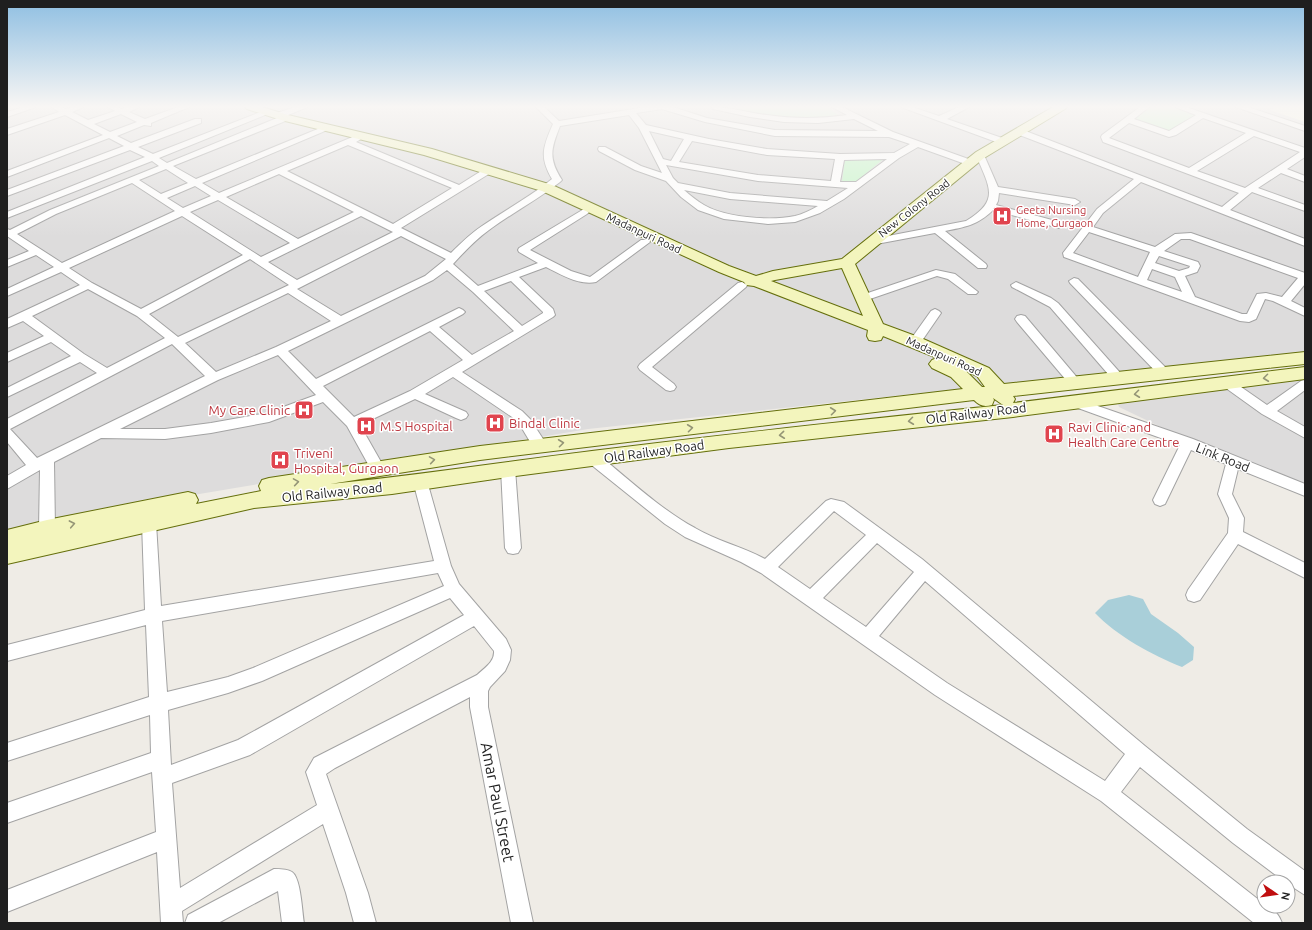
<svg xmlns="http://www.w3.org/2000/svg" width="1312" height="930" font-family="Ubuntu,sans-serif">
<rect width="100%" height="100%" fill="#efece6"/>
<path fill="#dddcdc" d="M7 107H1305V352L588 429 50 519 7 530Z
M1305 376V488L1219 454 1165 429 1119 407 1117 401Z"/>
<path fill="#fdfde1" d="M1277 107H1305V122L1270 110Z"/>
<path fill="#c6f6c9" d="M733 107H827L838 115C802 121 766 116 730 109Z
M1152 107H1177L1197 114 1168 132 1134 119Z
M886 157 854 183 842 182 845 159Z"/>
<path fill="#a9cfd9" d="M1129 595 1143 599 1151 614 1178 633 1194 647 1193 660 1182 667C1152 655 1117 636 1095 613L1108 600Z"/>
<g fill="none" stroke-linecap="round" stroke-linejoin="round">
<defs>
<path id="street" d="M24 107H36L7 117V112Z
M52 107H62L66 109 72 107H84L72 112 88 120 115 111 108 107H118L122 109 127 107H139L129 112 145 119 178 107H189L151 123V126L144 125 117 136 131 143 195 119H201V123L138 147 153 154 263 111H269L270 113 159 158 167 163 277 118 273 116 274 114 295 107H307L286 116 289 118 288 120 173 166 196 179 325 126H328L332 128 202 183 219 193 362 133 366 136 356 142 459 185 486 168H492L493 170 492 172 401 228 451 253C461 243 470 234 482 226 505 210 530 197 552 179 539 157 543 147 553 124L536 107H544L559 121 646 107H673L707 118 775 130 878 131 854 119 818 123 784 122 750 117 713 109 712 107C731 107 748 113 767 115 793 119 820 119 847 115L832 107H842L893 132 974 161 975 163 974 165H968L918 147 899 158 844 199 820 213 795 222 768 224 724 219 698 210 681 197 666 181 635 170 599 151 598 149 599 147H605L641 166 662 173 639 128 629 115 560 126C551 149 548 158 562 180L560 182C537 200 512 213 489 230 475 240 464 252 453 264L478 286 538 263 519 252 518 250 519 248 584 209 589 212 587 214 530 250 571 271 590 277 641 240H649L650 242 596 282C580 286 560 274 546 267L519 277 553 309 555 315 553 317 462 372 522 411 530 419 545 442 547 446 545 450 540 451 535 450 520 425 512 417 453 377 425 394 466 412 468 415 466 418 461 420 456 418 415 399 360 425 385 469 383 473 378 474 373 473 347 426 323 402 269 422 211 433 165 439 101 438 54 462 55 529 52 533 47 535 42 533 39 529 40 470 7 489V476L26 465 7 442V419L97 373 80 362 7 397V388L71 356 51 342 7 362V353L44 336 23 321 7 328V319L80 285 61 272 7 296V289L54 267 36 255 7 267V260L29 251 7 236V229L10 230 50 210 159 166 152 161 7 218V212L145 157 130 150 7 196V190L124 146 109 138 7 177V171L103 135 65 115 7 135V129L59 112ZM662 109 705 122 775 136 889 137 910 144 894 153 840 154 767 149 709 139 646 125 636 113ZM121 114 137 122 110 132 94 124ZM649 131 684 139 671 161 663 159ZM692 141 767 155 835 159 831 181 758 175 679 162ZM348 145 452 188 393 224 287 171ZM887 159 856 182H840L844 160ZM666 165 758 181 848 188 827 201 730 193 678 183 673 178ZM166 169 188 183 161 194 139 180ZM279 174 354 212 298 239 226 197ZM132 183 175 211 62 263 17 234 56 214ZM195 186 211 196 183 208 167 198ZM684 190 730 199 818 206C811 210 803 214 795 216 771 221 726 218 704 205 697 201 690 195 684 190ZM218 200 290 243 261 257 190 212ZM182 216 243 255 141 309 92 283 69 268ZM361 216 393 232 297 280 268 262ZM401 236 446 259 425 276 341 316 297 289ZM250 259 289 285 178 337 149 314ZM447 270 473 292 514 331 472 355 439 327 463 314 465 312 463 310 459 308 316 379 288 351 433 280ZM511 281 543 312V313L522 326 484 291ZM88 289 137 316 165 338 107 368 84 354 32 316ZM288 293 331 321 276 347 216 372 185 343ZM430 331 463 360 410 391 354 417 323 386ZM172 344 205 376 37 458 10 429ZM278 355 316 395 267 413 211 423 165 429H120L218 380Z
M901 107H912L939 116 959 107H969L947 119 1005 139 1006 141 1005 143H999Z
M1140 107H1149L1134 119 1169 131 1196 115 1175 107H1186L1305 148V157L1287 169 1305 176V182L1281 173 1258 188 1305 205V211L1252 192 1230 210 1305 239V246L1141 182 1103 213 1093 227 1155 247 1175 234 1191 233 1305 273V284L1291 301 1305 308V316L1273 301 1265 299 1256 319 1249 322 1240 321 1064 257 1063 253 1097 209 1134 179 1017 134 1016 132 1017 130H1023L1222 207 1239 193 1103 142 1101 137 1102 135ZM1203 118 1246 133 1189 168 1109 138 1129 123 1169 137 1176 135ZM1254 136 1300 152 1245 188 1197 171ZM1089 232 1150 252 1138 277 1073 253ZM1181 239H1190L1298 278 1282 297 1266 293 1257 294 1247 314H1242L1195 297 1185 276 1197 272 1200 266 1198 262 1164 251ZM1159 256 1190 266 1189 268 1179 271 1155 263ZM1152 269 1175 277 1182 292 1147 280Z
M1236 107H1248L1305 126V131Z
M980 152 984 155 998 187 1075 199 1080 202 1075 205 999 193 998 201 996 205 1063 223 1064 225 1059 228 993 210C978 225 965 227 945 231L986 264 987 266 986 268H978L935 233 871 245 867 244 866 242 867 240 966 221C1001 200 989 187 976 155Z
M936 270 955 274 978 292 976 294H968L948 279 937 276 867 300H859L857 298 859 296Z
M1074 278 1078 279 1169 371 1171 374 1169 377 1165 378 1161 377 1070 283 1069 281Z
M742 282 747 285 746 287 652 367 674 384 676 387 674 390 670 391 666 390 640 370 638 367 640 364 738 283Z
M1016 282 1051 298 1058 303 1123 376 1125 379 1123 382 1119 383 1115 382 1050 307 1012 287 1011 285Z
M935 309 939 311 941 313 919 345H911L909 342 911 339 931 311Z
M1021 315 1025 316 1080 381 1082 384 1080 387 1076 388 1072 387 1017 322 1015 319 1017 316Z
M1227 379 1231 380 1267 405 1301 381 1305 380V390L1277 411 1305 427V438L1262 414 1223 386 1221 383 1223 380Z
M1072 397 1193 439 1305 484V496L1238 469 1232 494 1244 518 1243 532 1305 563V578L1238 544 1200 600 1194 602 1188 600 1186 595 1188 590 1228 533 1229 518 1218 494 1226 464 1191 450 1165 504 1160 506 1155 504 1153 500 1180 445 1067 404 1066 401 1067 398Z
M594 454 599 455C628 479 663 511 695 528 717 541 743 547 765 559L826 501 831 499 844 502 922 559 1145 746 1247 829 1305 871V895L1288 884V882H1285L1233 843 1140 767 1121 792 1264 904V906C1273 907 1279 915 1282 923H1254L1101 801 935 695 761 573 741 562 685 537 665 524 589 463 587 459 589 455ZM834 511 866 535 810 589 778 567ZM877 543 914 572 866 627 823 598ZM925 581 1125 754 1105 781 947 683 879 636Z
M508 464 513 465 515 469 521 548 518 553 513 554 508 553 505 548 501 469 503 465Z
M420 476 425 477 427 481 451 566 459 584 506 639 511 650 510 660 505 671 490 687 488 691V707L533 923H511L470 707V697L335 768 326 774 368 893 376 923H354L346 893 323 824 182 911 183 923H161L157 852 7 912V890L156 832 152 772 7 823V803L151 753 150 715 7 761V743L149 697 146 625 7 661V645L145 610 142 523 144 519 149 517 154 519 156 523 161 606 434 561 413 481 415 477ZM438 573 444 586 253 668 228 677 167 692 162 621ZM450 598 464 615 238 740 171 765 168 710 228 693 262 681ZM474 626 494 651C495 662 484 668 477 675L314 758 306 772 317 805 180 888 172 783 250 755Z
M274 869C280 869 287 869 292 872 301 878 302 912 304 923H282L278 891 218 923H185L188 915Z"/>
<path id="secondary" d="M245 107H262L288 115 432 149 552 185 729 266 756 276 773 271 842 259 976 152 1053 107H1067L1065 109 984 158 855 264 883 324 921 338 989 368 1004 384 1305 352V364L1013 396 1015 399 1013 403 1305 367V379L1013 417 729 448 508 477 392 494 254 508 7 564V530L47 520 188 492 195 494 198 500 196 504 261 491 259 486 262 480 269 478 480 446 963 389 951 377 932 368 929 364 932 360 937 358 883 336 881 340 875 341 869 340 867 336 868 330 754 286 746 285 744 282 719 272 542 191 424 155 281 120 247 109ZM842 268 863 316 771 281 775 280ZM966 371 977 376 985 387H982ZM993 398 1003 405C869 419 734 433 600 450 510 461 420 475 330 484L480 460 974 400C980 406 984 407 992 405L994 400Z"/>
</defs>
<use href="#street" stroke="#a3a3a3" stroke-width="2"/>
<use href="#secondary" stroke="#656f0c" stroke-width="2"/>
<use href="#street" fill="#fff" fill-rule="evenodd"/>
<use href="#secondary" fill="#f3f5bd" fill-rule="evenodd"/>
</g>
<defs><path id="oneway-chevron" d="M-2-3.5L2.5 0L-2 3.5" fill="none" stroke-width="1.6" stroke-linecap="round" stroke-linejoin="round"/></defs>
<g stroke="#949576">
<use href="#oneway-chevron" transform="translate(1266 378) rotate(173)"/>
<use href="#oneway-chevron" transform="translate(1137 394) rotate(173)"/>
<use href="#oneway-chevron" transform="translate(833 411) rotate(-7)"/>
<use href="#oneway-chevron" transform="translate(911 421) rotate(173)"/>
<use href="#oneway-chevron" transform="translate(690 428) rotate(-7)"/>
<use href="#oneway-chevron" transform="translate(782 435) rotate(174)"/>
<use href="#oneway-chevron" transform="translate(561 443) rotate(-7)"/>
<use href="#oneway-chevron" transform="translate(432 460) rotate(-9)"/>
<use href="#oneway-chevron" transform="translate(296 482) rotate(-9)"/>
<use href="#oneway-chevron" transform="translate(72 524) rotate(-11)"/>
</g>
<linearGradient id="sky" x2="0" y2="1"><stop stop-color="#8fbfe2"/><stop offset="0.45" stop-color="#f8f6f4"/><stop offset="1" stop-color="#f8f6f4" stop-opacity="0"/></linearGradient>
<rect width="1312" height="237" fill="url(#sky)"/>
<defs>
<symbol id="hospital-square" viewBox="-11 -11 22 22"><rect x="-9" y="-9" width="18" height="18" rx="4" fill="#e0444e" stroke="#fff"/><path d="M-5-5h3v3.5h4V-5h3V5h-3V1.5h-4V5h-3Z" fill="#fff"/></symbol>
</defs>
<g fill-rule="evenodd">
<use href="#hospital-square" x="991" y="205" width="22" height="22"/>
<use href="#hospital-square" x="293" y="399" width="22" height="22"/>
<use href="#hospital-square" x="484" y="412" width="22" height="22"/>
<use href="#hospital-square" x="355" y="415" width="22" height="22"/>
<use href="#hospital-square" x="1043" y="423" width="22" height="22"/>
<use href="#hospital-square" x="269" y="449" width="22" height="22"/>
</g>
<g text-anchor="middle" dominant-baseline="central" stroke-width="3" stroke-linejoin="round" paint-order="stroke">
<g font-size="11" fill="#1f1f1f" stroke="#fff">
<text transform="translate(914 208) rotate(-38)">New Colony Road</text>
<text transform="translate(644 233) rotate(25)">Madanpuri Road</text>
<text transform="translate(944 356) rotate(24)">Madanpuri Road</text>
</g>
<g font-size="11" fill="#be3a42" stroke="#fff" text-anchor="start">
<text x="1016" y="210">Geeta Nursing<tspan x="1016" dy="13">Home, Gurgaon</tspan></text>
</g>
<g font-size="13" fill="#be3a42" stroke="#fff" text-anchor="start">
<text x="290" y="410" text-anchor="end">My Care Clinic</text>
<text x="509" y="423">Bindal Clinic</text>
<text x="380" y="426">M.S Hospital</text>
<text x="1068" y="427">Ravi Clinic and<tspan x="1068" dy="15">Health Care Centre</tspan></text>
<text x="294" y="453">Triveni<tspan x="294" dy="15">Hospital, Gurgaon</tspan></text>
</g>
<g font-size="13" fill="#1f1f1f" stroke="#fff">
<text transform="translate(976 413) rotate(-7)">Old Railway Road</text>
<text transform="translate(654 451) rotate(-8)">Old Railway Road</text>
<text transform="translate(1223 457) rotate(22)">Link Road</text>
<text transform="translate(332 492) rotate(-6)">Old Railway Road</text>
</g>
<g font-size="16" fill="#1f1f1f" stroke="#fff">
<text transform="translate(498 802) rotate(79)">Amar Paul Street</text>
</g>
</g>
<rect width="1312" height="930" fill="none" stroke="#1f1f1f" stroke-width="16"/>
<g transform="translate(1276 894) rotate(103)"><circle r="19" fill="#ffffff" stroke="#a5a5a5"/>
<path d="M0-3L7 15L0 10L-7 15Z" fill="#c00e0f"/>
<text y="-6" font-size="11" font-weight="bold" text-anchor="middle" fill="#1f1f1f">N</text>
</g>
</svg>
